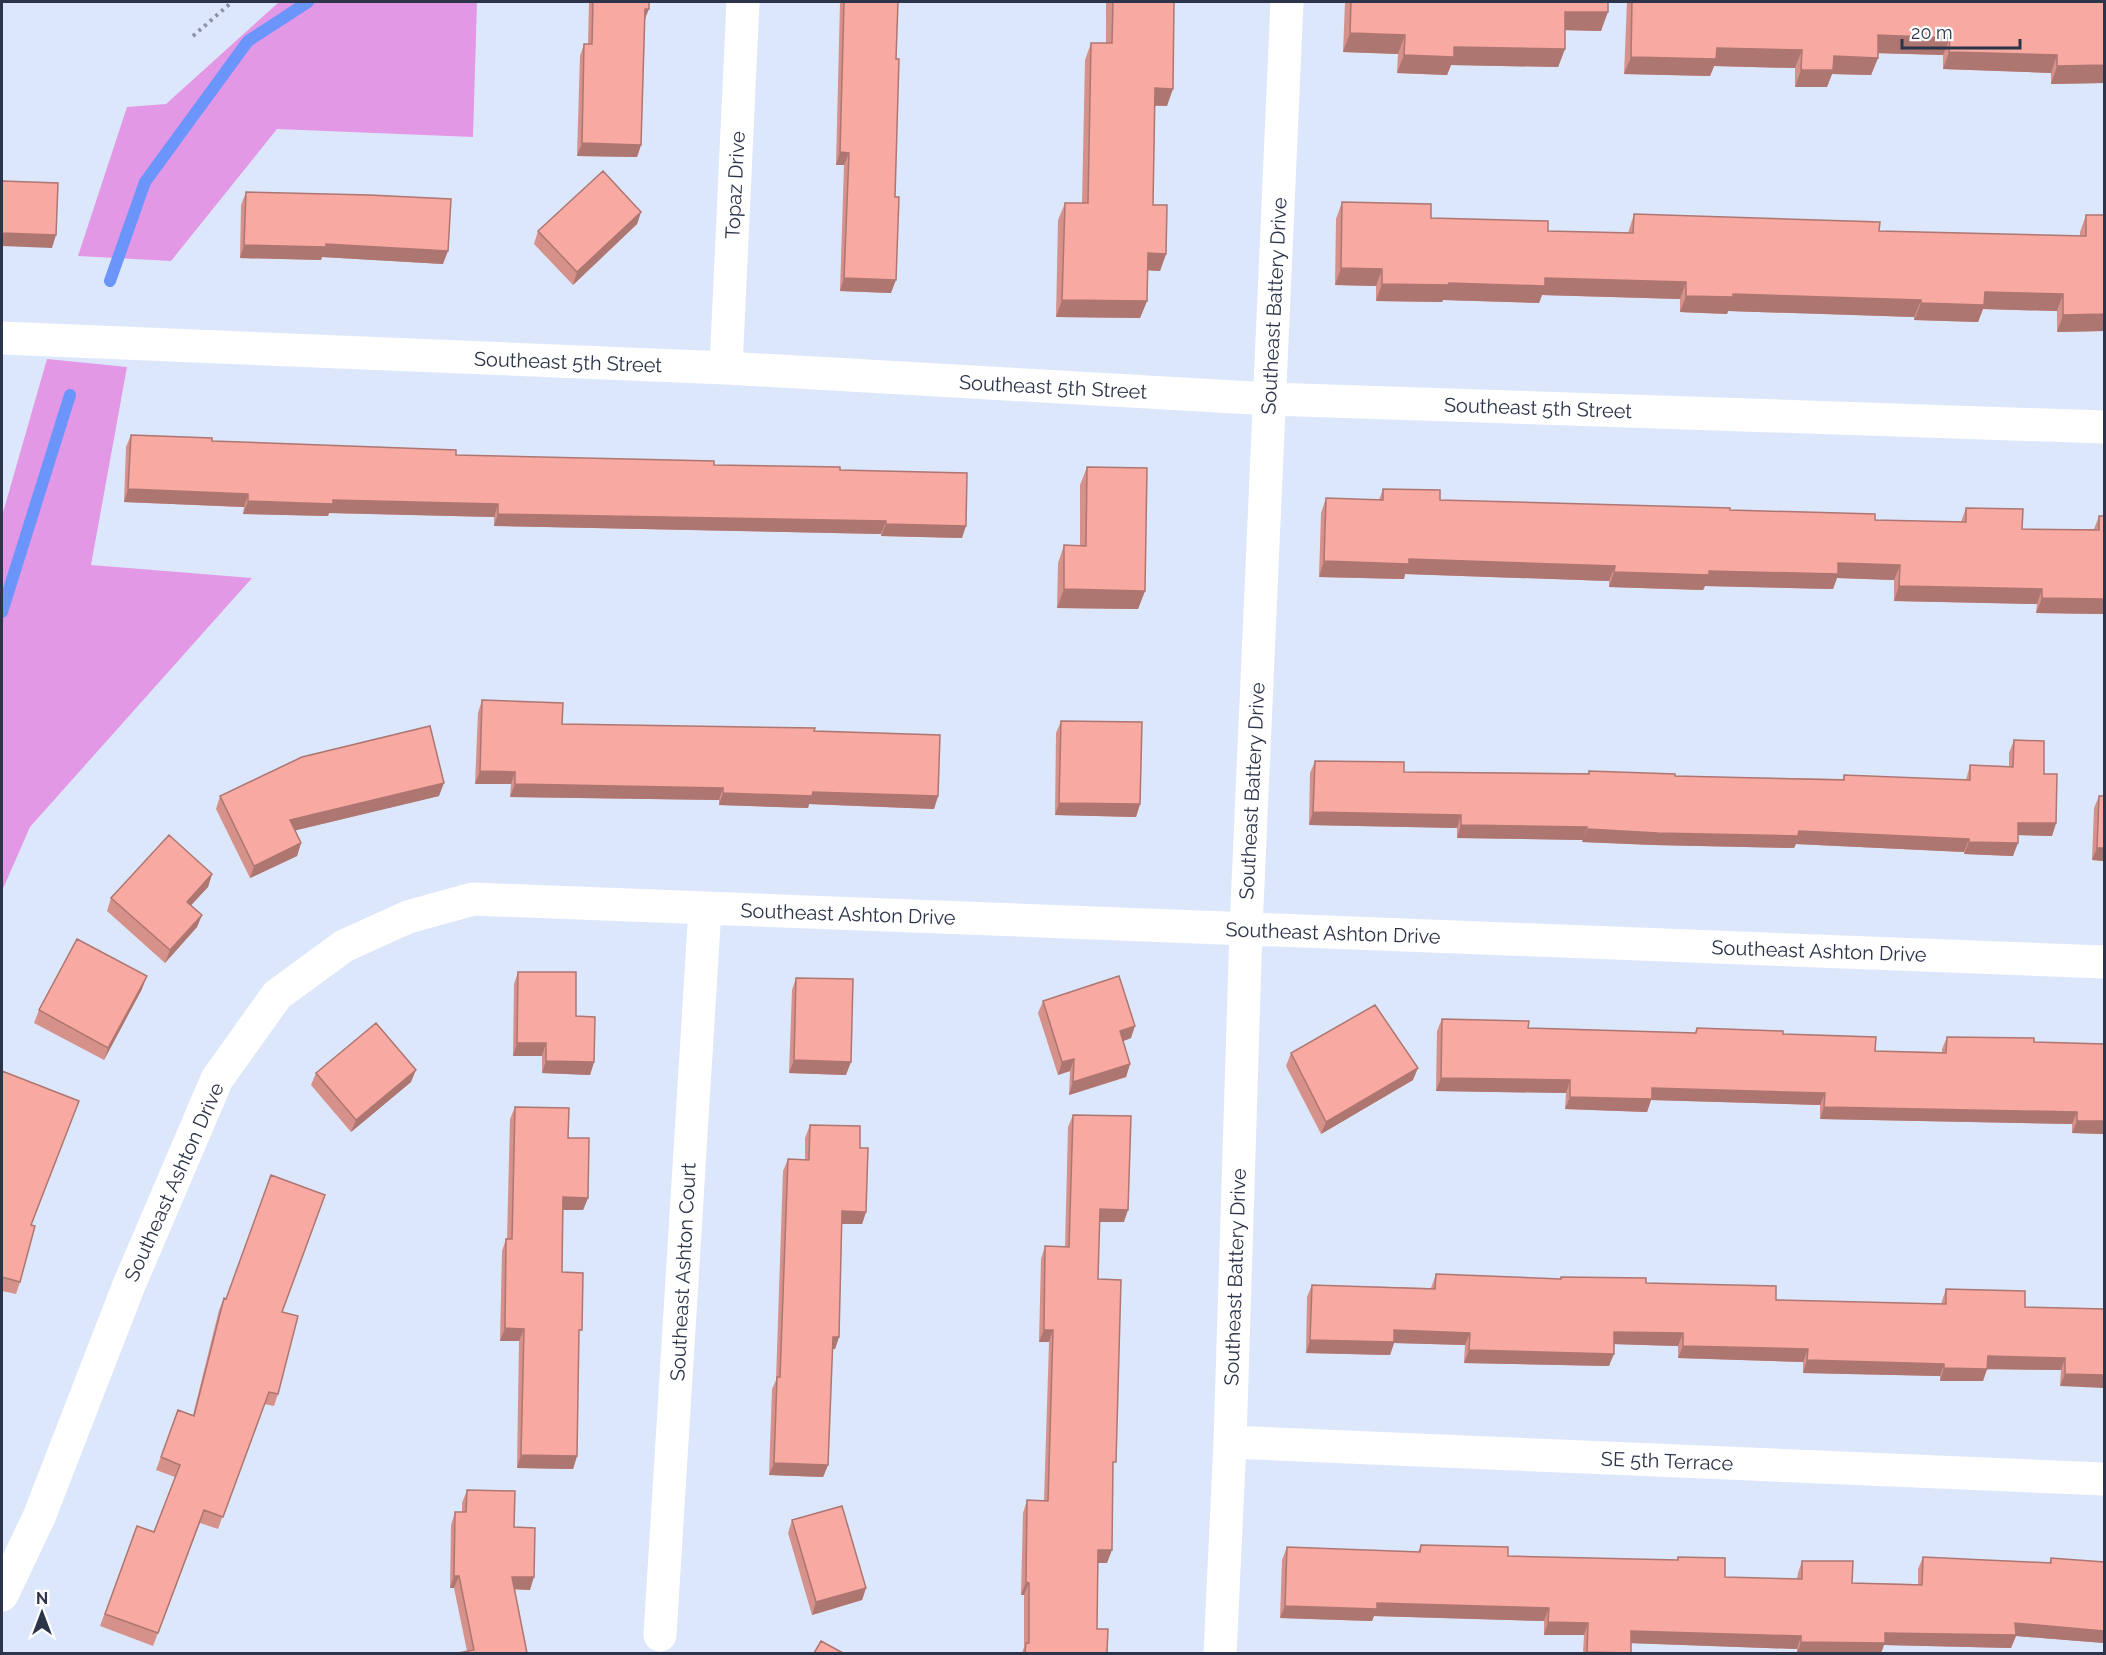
<svg xmlns="http://www.w3.org/2000/svg" width="2106" height="1655" font-family="Raleway,sans-serif">
<rect width="100%" height="100%" fill="#dde7fc"/>
<path fill="#e398e6" d="M279 2H477L473 137 277 129 171 261 78 256 127 107 166 104Z
M47 359 127 367 91 565 252 578 30 827 2 891V516Z"/>
<g fill="none" stroke-linecap="round" stroke-linejoin="round">
<path stroke="#6b95fb" stroke-width="12" d="M110 281 145 182 248 41 308 2
M2 612 70 395"/>
<path stroke="#8992a7" stroke-width="4" stroke-dasharray="3 4.5" stroke-linecap="butt" d="M193 36 232 2"/>
<path stroke="#fff" stroke-width="33" d="M2 338 726 368 1270 399 2104 427
M726 368 743 2
M1230 1442 2104 1479
M2 1595 39 1517 129 1285 217 1079 277 995 344 946 408 917 473 899 2104 962
M660 1635 705 909
M1220 1654 1230 1442 1246 929 1287 2"/>
</g>
<path fill="#d5918a" d="M589 2H649L645 20 641 145 637 157 577 156 580 56 584 44H588Z
M840 2H898L896 59 891 293 840 291 844 165H836Z
M1106 2H1174L1167 106H1155L1153 205 1166 254 1160 271 1147 270V301L1140 318 1056 317 1058 220 1065 203H1082L1085 60 1091 43H1106Z
M1345 2H1608L1601 31 1565 30V49L1558 67 1451 65 1447 75 1397 73 1398 54 1343 52Z
M1627 2H2104V83L2051 84V73L1943 69V55L1878 53V58L1871 75 1832 74 1827 87H1795V68L1714 66 1710 76 1624 74Z
M246 192 443 264 322 257 321 260 240 258 241 205Z
M1342 202 1431 218 1548 231 1628 233 1634 214 1879 231 2080 236V232L2086 215H2104V331L2057 332V311L1983 309 1978 322 1914 320V317L1728 311 1727 314 1680 312V299L1542 295 1539 303 1443 300 1442 302 1376 301V286L1335 285 1336 219Z
M641 212 637 224 573 285 534 244 538 231Z
M131 435 212 441 456 455 840 470 962 538 881 536V534L494 526V517L329 513 328 516 243 514 244 507 124 502 126 447Z
M1087 467 1145 591 1138 609 1057 608 1058 563 1064 545H1080V485Z
M1383 489 1440 500 1730 510 1875 520 1961 522 1966 508 2022 529H2094L2099 516 2104 614 2036 613 2037 604 1894 601V580L1837 578 1833 589 1705 586 1703 590 1609 587V581L1405 574 1404 579 1319 577 1321 513 1326 498 1379 500Z
M482 700 562 724 814 731 938 796 934 809 809 804 808 808 719 805V800L510 797 511 784H475L478 713Z
M1061 721 1140 804 1136 817 1055 815 1056 733Z
M2014 740 2044 774 2056 823 2052 836 2018 835 2013 856 1964 854V852L1796 844 1794 848 1654 845 1582 842 1583 840 1457 838V828L1309 825 1310 773 1315 761 1404 772 1588 773 1589 771 1675 776 1843 779 1844 775 1966 780 1970 765 2009 766V753Z
M220 796H439L295 830 301 843 297 856 250 878 216 809Z
M2099 796H2104V861L2092 860 2094 808Z
M212 874 208 887 191 905 202 915 197 927 165 963 107 911 111 898Z
M518 972 576 1016 594 1062 590 1075 542 1073V1056H513L514 984Z
M796 978 846 1075 789 1073 792 990Z
M142 989 104 1060 34 1023 39 1010Z
M1043 1001 1131 1038 1123 1041 1130 1064 1126 1077 1069 1095 1070 1071 1058 1075 1038 1013Z
M1442 1019 1528 1028 1695 1033 1697 1028 1783 1034 1875 1051 1942 1052V1049L1947 1037 2034 1042 2104 1134 2072 1133V1124L1820 1119V1105L1651 1100 1647 1112 1565 1109 1566 1093 1436 1091 1437 1031Z
M1291 1053 1413 1080 1321 1134 1286 1066Z
M2 1071 31 1226 20 1282 16 1294 2 1291Z
M316 1073 411 1082 351 1132 311 1085Z
M515 1107 568 1138 588 1198 583 1210H563L562 1272 579 1338 577 1456 573 1469 517 1468 519 1341H500L502 1251 506 1239H507L510 1119Z
M1073 1115 1124 1222H1099L1098 1279 1113 1471 1107 1563H1098L1097 1629 1107 1653H1022L1024 1647V1595H1021L1023 1513 1027 1500 1044 1501 1049 1342H1039L1041 1259 1045 1246 1065 1247 1068 1127Z
M810 1125 860 1148 866 1212 862 1224H842L839 1337 835 1349H832L828 1465 823 1477 769 1475 772 1389 776 1380 783 1171 788 1159 805 1160V1138Z
M1436 1274 1560 1279 1561 1277 1646 1283 1776 1300 1941 1304 1946 1289 2025 1307 2104 1309 2060 1386 2061 1370 1987 1369 1983 1381H1940V1376L1803 1373V1362L1678 1358V1346L1614 1344 1609 1366 1464 1363 1465 1345 1394 1343 1390 1355 1306 1353 1307 1297 1312 1285 1431 1288Z
M224 1298 282 1312 278 1394 274 1406 264 1404 218 1529 200 1523 153 1646 100 1626 137 1526 154 1532 175 1477 156 1470 178 1410 193 1415 219 1310Z
M467 1490 514 1527 530 1590 514 1589 527 1653 467 1651 454 1588H450L451 1525 455 1512H462V1503Z
M792 1520 866 1588 862 1600 812 1615 788 1533Z
M1421 1545 1508 1556 1677 1560 1678 1557 1725 1577 1797 1579 1798 1573 1802 1561 1852 1583 1918 1584V1569L1923 1557 2049 1563 2051 1558 2104 1562V1643L2016 1636 2011 1648 1884 1645 1881 1653H1797V1649L1631 1643V1653H1583L1584 1635H1544V1621L1374 1616 1372 1621 1280 1618 1282 1560 1287 1547 1418 1552Z"/>
<path fill="#ae7671" d="M645 9H649L644 21Z
M1565 12H1608L1601 31 1559 30Z
M1350 33 1405 35 1398 54 1343 52Z
M1878 35 1950 38 1943 55 1872 53Z
M1454 47 1565 49 1558 67 1451 65 1447 75 1397 73 1404 55Z
M1717 48 1802 50 1795 68 1714 66 1710 76 1624 74 1631 57Z
M1949 52 2057 55 2051 73 1943 69Z
M1834 56 1878 58 1871 75 1832 74 1827 87H1795L1801 70Z
M2104 65V83L2051 84 2057 66Z
M1155 88 1173 89 1167 106 1149 105Z
M582 143 641 145 637 157 577 156Z
M840 152 849 153 844 165H836Z
M641 212 637 224 573 285 577 272Z
M2 233 56 235 52 248 2 246Z
M326 244 448 251 443 264 322 257 321 260 240 258 244 245Z
M1148 253 1166 254 1160 271 1141 270Z
M1341 268 1382 269 1376 286 1335 285Z
M844 278 896 280 891 293 840 291Z
M1545 278 1686 282 1680 299 1542 295 1539 303 1443 300 1442 302 1376 301 1382 284 1449 283Z
M1985 292 2063 294 2057 311 1983 309 1978 322 1914 320 1921 303Z
M1733 294 1921 300 1914 317 1728 311 1727 314 1680 312 1686 296Z
M1062 300 1147 301 1140 318 1056 317Z
M2104 314V331L2057 332 2063 315Z
M128 489 248 494 244 507 124 502Z
M333 500 498 504 494 517 329 513 328 516 243 514 248 501Z
M498 514 886 521 881 534 494 526Z
M886 524 966 526 962 538 881 536Z
M1409 559 1615 566 1609 581 1405 574 1404 579 1319 577 1324 561Z
M1838 563 1900 565 1894 580 1837 578 1833 589 1705 586 1703 590 1609 587 1614 572 1709 571Z
M1899 586 2042 589 2037 604 1894 601Z
M1064 589 1145 591 1138 609 1057 608Z
M2042 598 2104 599V614L2036 613Z
M480 771 515 772 511 784H475Z
M444 783 439 796 285 833 290 820Z
M515 784 723 788 719 800 510 797Z
M813 792 938 796 934 809 809 804 808 808 719 805 723 793Z
M1059 803 1140 804 1136 817 1055 815Z
M1313 812 1461 815 1457 828 1309 825Z
M2018 823H2056L2052 836 2014 835Z
M1461 825 1587 827 1583 840 1457 838Z
M1587 829 1799 831 1969 839 1964 852 1796 844 1794 848 1654 845 1582 842Z
M1969 842 2018 843 2013 856 1964 854Z
M301 843 297 856 250 878 254 866Z
M2097 848H2104V861L2092 860Z
M212 874 208 887 183 914 187 902Z
M202 915 197 927 165 963 170 950Z
M147 976 142 989 104 1060 108 1048Z
M1135 1026 1131 1038 1116 1044 1120 1031Z
M517 1043H546L542 1056H513Z
M1074 1059 1070 1071 1058 1075 1062 1062Z
M794 1060 851 1062 846 1075 789 1073Z
M546 1061 594 1062 590 1075 542 1073Z
M1130 1064 1126 1077 1069 1095 1073 1082Z
M1418 1068 1413 1080 1321 1134 1326 1122Z
M416 1070 411 1082 351 1132 356 1120Z
M1441 1078 1570 1080 1566 1093 1436 1091Z
M1652 1088 1825 1093 1820 1105 1651 1100 1647 1112 1565 1109 1570 1097Z
M1824 1107 2077 1112 2072 1124 1820 1119Z
M2077 1121H2104V1134L2072 1133Z
M563 1197 588 1198 583 1210H559Z
M1100 1209 1128 1210 1124 1222H1095Z
M842 1211 866 1212 862 1224H838Z
M505 1328 524 1329 519 1341H500Z
M1044 1330H1053L1049 1342H1039Z
M1394 1330 1470 1333 1465 1345 1394 1343 1390 1355 1306 1353 1310 1340Z
M1614 1332 1683 1333 1678 1346 1610 1344Z
M833 1337H839L835 1349H828Z
M1683 1346 1808 1349 1803 1362 1678 1358Z
M1469 1350 1614 1354 1609 1366 1464 1363Z
M1988 1356 2065 1358 2061 1370 1983 1369Z
M1807 1360 1944 1364 1940 1376 1803 1373Z
M1944 1368 1987 1369 1983 1381H1940Z
M2065 1374 2104 1375V1388L2060 1386Z
M521 1455 577 1456 573 1469 517 1468Z
M774 1463 828 1465 823 1477 769 1475Z
M1098 1550H1112L1107 1563H1094Z
M454 1576H459L454 1588H450Z
M512 1577H534L530 1590 507 1589Z
M1026 1582 1029 1583 1024 1595H1021Z
M866 1588 862 1600 812 1615 816 1602Z
M1377 1603 1549 1608 1544 1621 1374 1616 1372 1621 1280 1618 1285 1606Z
M1548 1622 1588 1623 1584 1635H1544Z
M2015 1623 2104 1631V1643L2016 1636 2011 1648 1884 1645 1881 1653H1797L1801 1642 1885 1633Z
M1631 1631 1801 1636 1797 1649 1627 1643Z
M1587 1652 1631 1653H1586Z"/>
<path fill="#f8a9a1" stroke="#ae7671" stroke-width="1.5" d="M593 2H649V9H645L641 145 582 143 584 44H592Z
M844 2H898L896 59H899L895 197H899L896 280 844 278 849 153 840 152Z
M1113 2H1174L1173 89 1155 88 1153 205H1167L1166 254 1148 253 1147 301 1062 300 1065 203H1088L1091 43H1112Z
M1351 2H1608V12H1565V49L1454 47V57L1404 55 1405 35 1350 33Z
M1632 2H2104V65L2057 66V55L1949 52 1950 38 1878 35V58L1834 56 1833 70H1801L1802 50 1717 48 1716 59 1631 57Z
M603 171 641 212 577 272 538 231Z
M2 181 58 183 56 235 2 233Z
M246 192 369 195 451 199 448 251 326 244V247L244 245Z
M1342 202 1431 204V218L1548 221V231L1633 233 1634 214 1880 222 1879 231 2086 236V215H2104V314L2063 315V294L1985 292 1984 305 1921 303V300L1733 294V297L1686 296V282L1545 278V286L1449 283 1448 285 1382 284V269L1341 268Z
M131 435 212 438V441L456 450V455L714 461V465L840 467V470L967 473 966 526 886 524V521L498 514V504L333 500V504L248 501V494L128 489Z
M1087 467 1147 468 1145 591 1064 589V545L1086 546Z
M1383 489 1440 490V500L1730 508V510L1875 514V520L1966 522V508L2023 509 2022 529 2099 530V516H2104V599L2042 598V589L1899 586 1900 565 1838 563V574L1709 571V575L1614 572 1615 566 1409 559V564L1324 561 1326 498 1383 500Z
M482 700 563 703 562 724 815 728 814 731 940 735 938 796 813 792 812 796 723 793V788L515 784V772L480 771Z
M1061 721 1142 722 1140 804 1059 803Z
M430 726 444 783 290 820 301 843 254 866 220 796 302 757Z
M2014 740 2044 741V774H2057L2056 823H2018V843L1969 842V839L1799 831 1798 836 1658 833 1587 829V827L1461 825V815L1313 812 1315 761 1404 762V772L1589 774V771L1675 774V776L1844 780V775L1970 780V765L2013 767Z
M2099 796H2104V848H2097Z
M169 835 212 874 187 902 202 915 170 950 111 898Z
M77 939 147 976 108 1048 39 1010Z
M518 972H576V1016L595 1017 594 1062 546 1061V1043H517Z
M1119 976 1135 1026 1120 1031 1130 1064 1073 1082 1074 1059 1062 1062 1043 1001Z
M796 978 853 979 851 1062 794 1060Z
M1375 1005 1418 1068 1326 1122 1291 1053Z
M1442 1019 1529 1021 1528 1028 1696 1033 1697 1028 1783 1031V1034L1876 1037 1875 1051 1946 1053 1947 1037 2034 1038V1042L2104 1044V1121H2077V1112L1824 1107 1825 1093 1652 1088V1099L1570 1097V1080L1441 1078Z
M376 1023 416 1070 356 1120 316 1073Z
M2 1071 79 1101 31 1225 35 1226 20 1282 2 1277Z
M515 1107 569 1108 568 1138H589L588 1198 563 1197 562 1272 583 1273 582 1330H579L577 1456 521 1455 524 1329 505 1328 506 1239H512Z
M1073 1115 1131 1116 1128 1210 1100 1209 1098 1279 1121 1280 1116 1462H1113L1112 1550H1098L1097 1629H1108L1107 1653H1025L1026 1643H1029V1583L1026 1582 1027 1500 1048 1501 1053 1330H1044L1045 1246 1069 1247Z
M810 1125 860 1126V1148H868L866 1212 842 1211 839 1337H833L828 1465 774 1463 777 1377H780L788 1159 809 1160Z
M271 1175 325 1195 282 1312 298 1316 278 1394 269 1392 223 1517 204 1510 158 1633 105 1614 137 1526 154 1532 180 1465 161 1457 178 1410 194 1416 224 1298 226 1299Z
M1436 1274 1561 1279V1277L1646 1278V1283L1776 1286V1300L1946 1304V1289L2025 1291V1307L2104 1309V1375L2065 1374V1358L1988 1356 1987 1369 1944 1368V1364L1807 1360 1808 1349 1683 1346V1333L1614 1332V1354L1469 1350 1470 1333 1394 1330V1342L1310 1340 1312 1285 1435 1289Z
M467 1490 515 1491 514 1527 535 1528 534 1577H512L527 1653H458L474 1650 459 1576H454L455 1512H466Z
M842 1506 866 1588 816 1602 792 1520Z
M1421 1545 1508 1547V1556L1678 1560V1557L1725 1558V1577L1802 1579V1561H1853L1852 1583 1922 1585 1923 1557 2051 1563V1558L2104 1562V1631L2015 1623 2016 1635 1885 1633V1643L1801 1642V1636L1631 1631V1653L1587 1652 1588 1623 1548 1622 1549 1608 1377 1603V1609L1285 1606 1287 1547 1420 1552Z
M821 1641 843 1653H814Z"/>
<g text-anchor="middle" dominant-baseline="central" stroke-width="5" stroke-linejoin="round" paint-order="stroke">
<g font-size="20" fill="#2b3448" stroke="#fff">
<text transform="translate(735 185) rotate(-87)">Topaz Drive</text>
<text transform="translate(1274 306) rotate(-87)">Southeast Battery Drive</text>
<text transform="translate(568 362) rotate(2)">Southeast 5th Street</text>
<text transform="translate(1053 387) rotate(3)">Southeast 5th Street</text>
<text transform="translate(1538 408) rotate(2)">Southeast 5th Street</text>
<text transform="translate(1252 791) rotate(-87)">Southeast Battery Drive</text>
<text transform="translate(848 914) rotate(2)">Southeast Ashton Drive</text>
<text transform="translate(1333 933) rotate(2)">Southeast Ashton Drive</text>
<text transform="translate(1819 951) rotate(2)">Southeast Ashton Drive</text>
<text transform="translate(174 1182) rotate(-66)">Southeast Ashton Drive</text>
<text transform="translate(683 1272) rotate(-87)">Southeast Ashton Court</text>
<text transform="translate(1235 1277) rotate(-88)">Southeast Battery Drive</text>
<text transform="translate(1667 1461) rotate(2)">SE 5th Terrace</text>
</g>
</g>
<rect width="2106" height="1655" fill="none" stroke="#2b3448" stroke-width="6"/>
<g transform="translate(42 1613)" stroke="#ffffff" stroke-width="4.5" paint-order="stroke">
<path d="M0-4.5L10 22L0 15L-10 22Z" fill="#2b3448"/>
<text y="-9" font-size="16" font-weight="bold" text-anchor="middle" fill="#2b3448">N</text>
</g>
<path d="M1902 39v9h118v-9" fill="none" stroke="#2b3448" stroke-width="3"/>
<text x="1911" y="39" font-size="18" fill="#2b3448" stroke="#ffffff" stroke-width="4.5" paint-order="stroke">20 m</text>
</svg>
